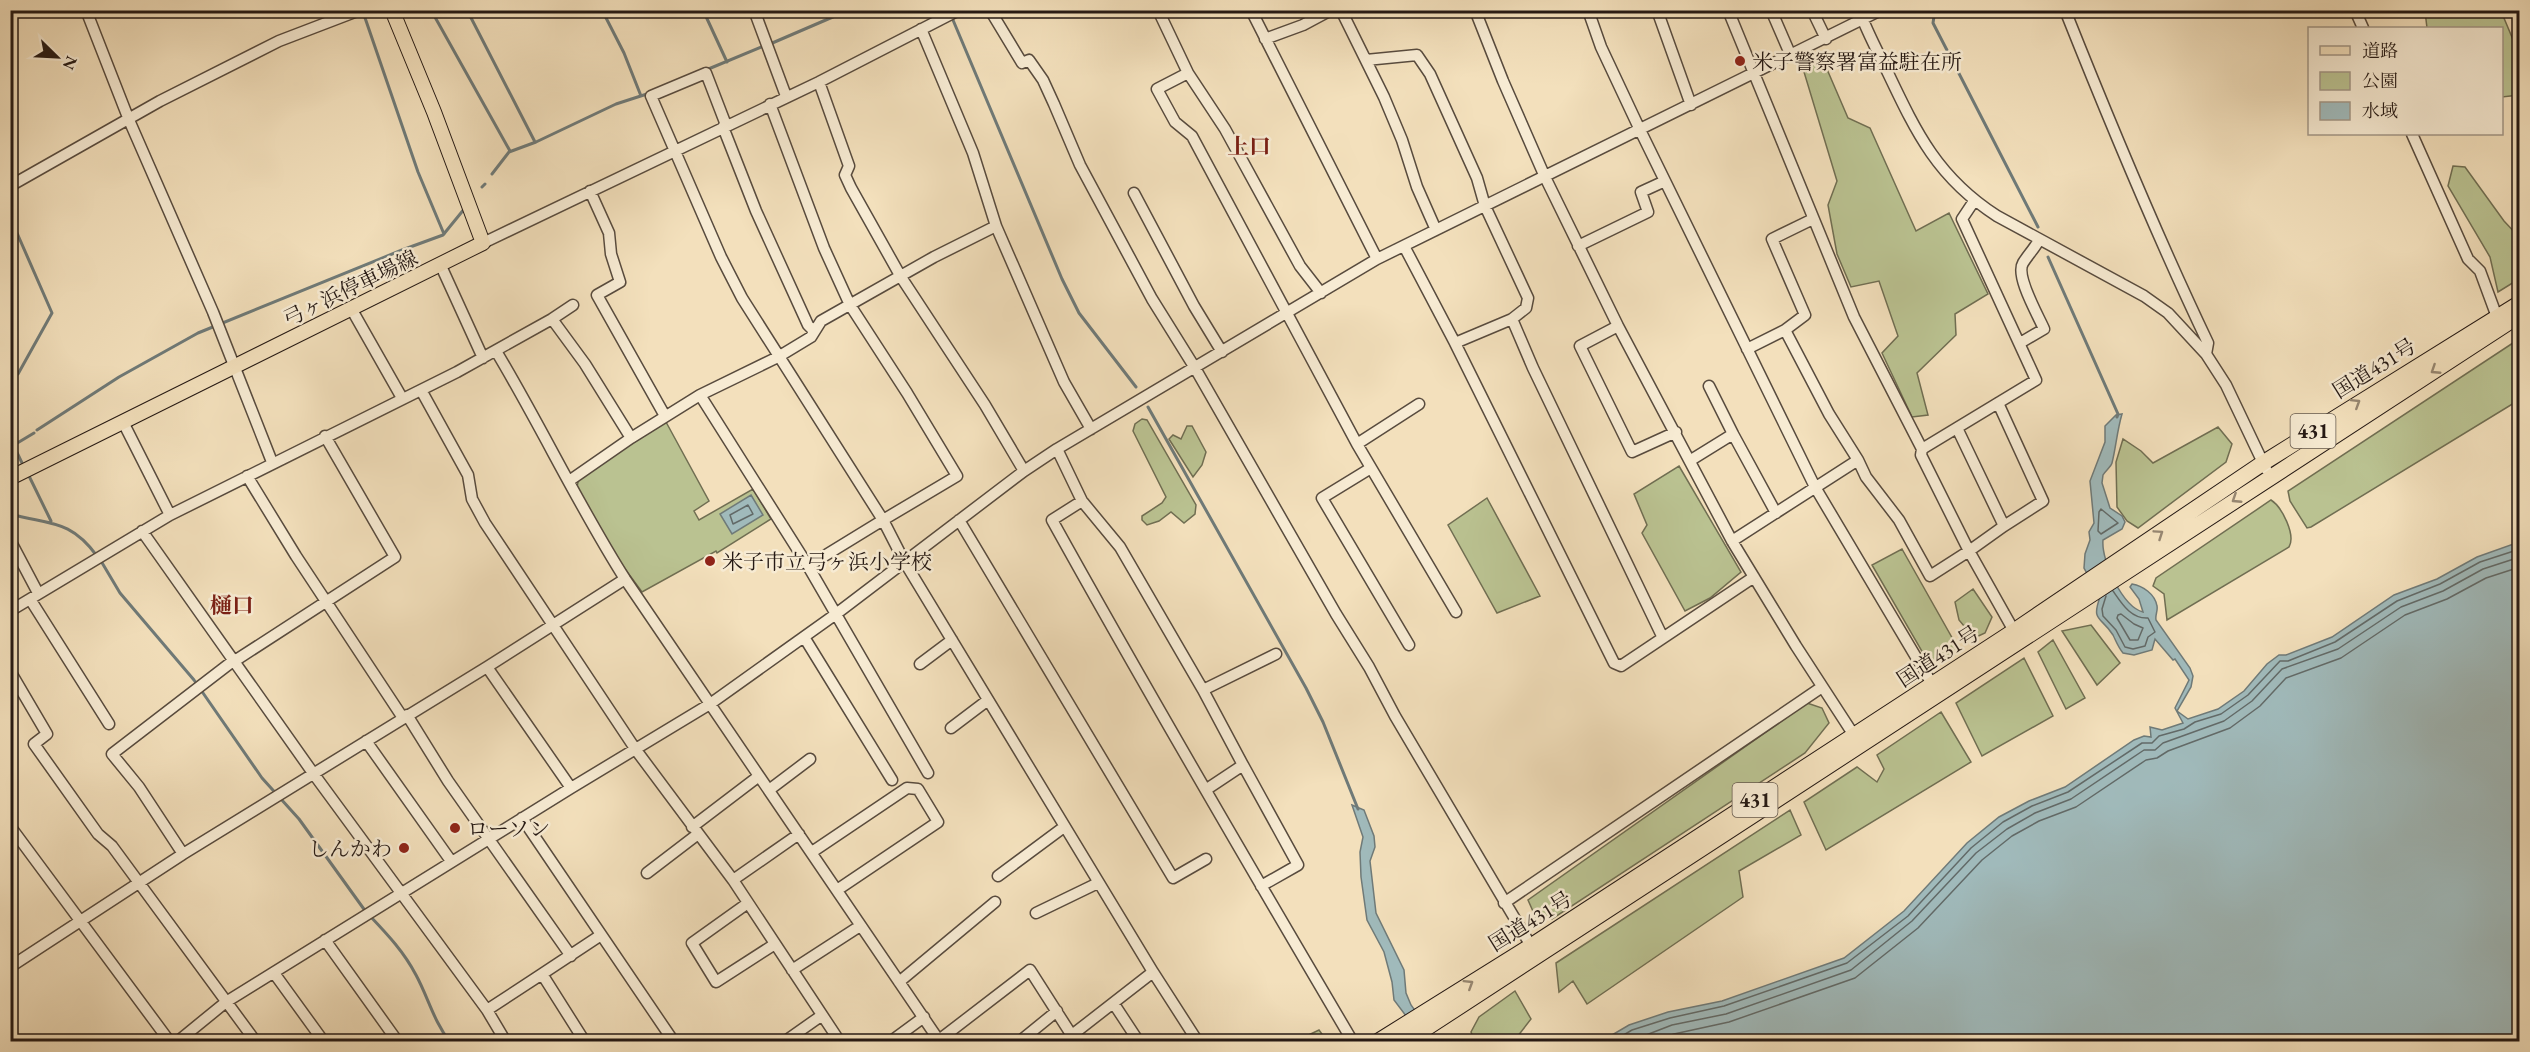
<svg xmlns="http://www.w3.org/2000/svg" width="2530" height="1052" font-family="'EB Garamond','Noto Serif JP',serif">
<rect width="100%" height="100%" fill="#f3e0bc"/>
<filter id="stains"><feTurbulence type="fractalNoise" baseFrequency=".00333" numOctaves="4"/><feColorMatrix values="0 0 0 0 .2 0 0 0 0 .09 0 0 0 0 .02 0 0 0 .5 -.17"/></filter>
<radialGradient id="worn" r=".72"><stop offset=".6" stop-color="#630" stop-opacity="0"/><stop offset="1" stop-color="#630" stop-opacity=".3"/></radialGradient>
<path fill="#bac291" stroke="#706e52" stroke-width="1.5" d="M2425 11H2501L2519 54V95L2502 97V28H2427Z
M1820 53 1848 118 1870 128 1916 231 1949 213 1988 294 1955 314 1956 335 1917 373 1928 415 1912 417 1882 353 1898 336 1879 281 1851 287 1837 254 1828 205 1837 181 1804 72Z
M2453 166 2465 167 2504 221 2519 237V279L2498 292 2490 257 2448 186Z
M2519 339V400L2311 527 2307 528 2290 501 2288 491Z
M1142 419 1147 420 1196 505 1195 514 1184 523 1171 512 1159 521 1147 525 1142 520V516L1162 503 1166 497 1133 431 1135 424Z
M666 422 709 501 694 511 699 520 753 489 771 519 717 553 716 551 642 592 617 558 577 487 579 477Z
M1187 426H1192L1206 452 1202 465 1193 477 1169 439 1173 435 1181 439Z
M2218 427 2232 444 2226 462 2138 528 2127 521 2117 507 2116 462 2123 439 2141 451 2153 463Z
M1679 466 1741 572 1710 598 1685 611 1642 533 1647 525 1634 494Z
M1487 498 1540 596 1497 613 1448 525Z
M2271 500C2282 507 2296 535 2289 547L2167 620 2164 594 2153 586 2156 578Z
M1902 549 1959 650 1931 667 1872 565Z
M1973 589 1992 617 1985 633 1974 638 1959 620 1955 602Z
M2091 625 2120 663 2097 685 2062 631Z
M2053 640 2085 698 2066 709 2038 652Z
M2024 658 2053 716 1982 756 1956 703Z
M1807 703 1822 708 1829 723 1805 753 1552 919 1536 918 1528 900Z
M1941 712 1971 762 1826 850 1804 802 1857 767 1877 782 1884 769 1877 755Z
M1790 810 1801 835 1739 871 1743 897 1587 1004 1573 981 1559 992 1556 963Z
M1515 991 1531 1019 1514 1041H1475L1471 1032 1479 1017Z
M1319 1030 1327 1041H1295H1296Z"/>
<path fill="#a0babb" stroke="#6f7a78" stroke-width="1.5" d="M2122 414C2117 431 2116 447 2112 463 2111 467 2105 471 2103 475L2102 483 2110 508 2122 516 2125 522 2122 529 2103 540C2101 561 2123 607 2143 612L2139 599 2130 587 2132 584C2143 586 2155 594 2157 606 2158 611 2155 615 2156 620L2190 668 2193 676 2191 687 2177 711 2188 719 2218 709 2244 691 2267 664 2279 655H2286L2332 637 2394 595 2437 579 2477 557 2519 542V1041L1600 1042 1629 1025 1668 1012 1722 1001 1844 958 1904 911 1967 843 1999 817 2029 801 2065 787 2134 740 2144 736 2151 737 2150 727 2162 730 2183 723 2175 708 2189 680 2175 659 2173 660 2155 639 2152 650 2134 655 2123 653C2118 647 2116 641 2113 635 2101 616 2091 622 2100 597L2084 568 2085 554 2090 540 2089 532 2094 523 2090 481 2105 442V426L2116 415Z
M751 495 763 515 732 534 720 514Z
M1352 805 1364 810 1374 836 1375 847 1370 861 1376 913 1404 970 1406 993 1411 1005 1437 1041H1425L1394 1000 1392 982 1384 952 1367 920 1361 877 1360 852 1363 837Z"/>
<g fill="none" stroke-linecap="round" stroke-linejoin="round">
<path stroke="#626a68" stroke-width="1.5" d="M748 505 753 514 733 524 730 515Z
M2101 509 2118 523 2101 534 2098 531 2099 512Z
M2106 596 2102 609 2103 616 2116 630 2125 647 2133 649 2145 646 2148 637 2155 632 2148 618C2131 619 2122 604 2113 591
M2121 614 2134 624 2143 628 2138 640H2130L2117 618 2118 615Z
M1612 1042 1632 1030 1670 1018 1724 1006 1847 963 1908 916 1971 848 2003 822 2032 806 2068 792 2142 743H2152L2159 736 2184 729 2195 722 2221 714 2248 695 2280 661H2288L2335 642 2397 601 2440 584 2480 562 2520 549
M1628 1042 1672 1025 1726 1014 1851 970 1912 921 1976 853 2007 829 2035 813 2071 799 2144 750H2155L2163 743 2224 721 2252 701 2282 669 2338 649 2401 607 2443 591 2483 569 2520 557
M1651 1042 1674 1034 1729 1022 1855 978 1918 928 1982 860 2012 836 2039 821 2076 807 2146 760 2157 758 2168 751 2230 728 2260 706 2286 678 2341 658 2405 615 2447 599 2486 578 2520 567"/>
<path stroke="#6f7a78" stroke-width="3" d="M431 10 510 151
M467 10 535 142
M602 10 624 53 641 96
M703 10 727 62
M1935 10 1933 23 2038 227
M363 12 418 172 444 234
M953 20 1062 279 1079 313 1136 387
M770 44 849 10
M706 70 764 46
M492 174 509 152 536 142 616 104 650 93
M482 187 485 184
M10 217 52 313 18 374
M2048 257 2118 414 2117 417
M10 385 12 382
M1148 407 1306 688 1323 722 1358 809
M37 430 119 377 198 333 402 250 443 235 465 208
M10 438 23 465
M14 445 34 433
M29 476 51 521
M10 514C50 525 70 519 97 556
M101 561 120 593 194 680 262 778 299 819 366 912
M370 916C388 935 404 952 416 975 428 997 434 1022 450 1042"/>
<defs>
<path id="minor" d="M86 10 129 120 213 312 272 462
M754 10 786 96
M990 10 1022 63 1029 60 1043 80 1054 104 1080 165 1152 299 1195 368 1336 614 1369 667 1395 716 1531 946
M1158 10 1188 73 1157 89 1175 122 1192 136 1357 444 1456 612
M1251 10 1377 259
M1341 10 1384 97 1402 140 1417 187 1436 230
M1475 10 1503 81 1545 177 1618 326 1732 541 1796 646 1857 740
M1588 10 1601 47 1640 130 1815 487 1932 684
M1657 10 1691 105
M1728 10 1854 317 1922 449 2036 380 1962 219 1974 201
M1771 10 1791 56
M1812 10 1826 39
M1859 10C1867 32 1878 52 1888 73 1917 134 1938 178 1997 216L2144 296 2168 313 2206 354 2226 385 2266 469
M2065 10C2110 123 2156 234 2208 343L2206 354
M2355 10 2363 28
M921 29 973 153 996 226
M1265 39 1303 25 1331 10
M1366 60 1417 55 1430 74 1477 178 1485 206 1528 298 1526 308 1512 319 1455 343
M1188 73 1225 129 1300 266 1321 293
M819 82 849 166 845 175 851 188 901 277 985 405 1024 471
M726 125 706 73 651 96 721 257 742 298 883 520 957 476 907 393 850 305 824 248 770 104
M723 127 756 211 808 325 814 331
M2412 134 2468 259 2480 271 2497 317
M10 186 160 101 279 41 360 10
M590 191 609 233 611 254 620 282 597 295 665 416
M1134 193 1194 306 1222 352
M483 243 819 82 959 10
M1404 246 1455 343 1614 663 1621 666 1754 577
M1578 246 1648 212 1641 192 1665 181
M441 266 483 358
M352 310 402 398
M552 319 585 364 631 438
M1512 319 1533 368 1663 638
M1618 326 1580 346 1632 452 1676 432
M2020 343 2044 329C2038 315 2015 276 2023 263 2028 255 2034 249 2039 240
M1747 349 1785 330
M496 351C541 426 578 505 625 579L940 1042
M1709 386 1733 434
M421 390 468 475 472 499 485 523 636 750 733 880 840 1042
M700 395 808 566 883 520 904 561 1153 972
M123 422 170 515
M1957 428 2004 526 2043 501 1998 403
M1357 444 1419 404
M1057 449 1082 501 1052 520C1149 695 1251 869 1353 1042
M1922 449 1921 455 1969 551 2004 526
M1691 460 1733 434 1776 513
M1858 460 1866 477 1899 520 1930 576 1969 551 2014 631
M1371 468 1322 498 1409 645
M247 476 296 556 403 718
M569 481 631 438 700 395 778 357 811 337 821 321 934 257 996 226 1064 382 1091 429
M1082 501 1120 547 1203 690 1243 765 1207 789
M959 520 1173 878 1206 859
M142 531 313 773 487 1010 506 1042
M10 540 38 593
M1732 541 1858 460 1829 414 1785 330 1805 315 1772 239 1813 219
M808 566 928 773
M30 599 109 724
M10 611 170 515 457 372 552 319 573 305
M804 637 892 780
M233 662 395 557 325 436
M920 664 952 640
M487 667 571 788
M10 671 47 734 34 744 98 834 112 846 256 1042
M1203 690 1276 654
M407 715 448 781 571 956
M951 728 988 700
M366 741 451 861
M1243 765 1298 865 1261 886
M769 790 810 759
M522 818 674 1042
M10 826 170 1042
M692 827 759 776
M812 852 907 788 918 789 938 822 837 890
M183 854 139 787 112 754 233 661
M647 873 698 834
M998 876 1064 827
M733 880 799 834
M748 903 692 943 716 982 775 944
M1504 903 1822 687
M1036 913 1098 883
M325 940 398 1042
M10 967 183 854 487 667 625 579
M792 970 860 926
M274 973 324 1042
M542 974 601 935
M899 982 995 902
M1114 1004 1139 1042
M487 1010 542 974 585 1042
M1072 1035 1153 972 1198 1042
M939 1040 1030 970 1076 1042
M177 1042 226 1002 571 788 710 704 836 614 1024 471 1057 449 1377 259 1881 10
M784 1042 821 1016
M890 1042 924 1017
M1019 1042 1057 1011"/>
<path id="major" d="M10 478 483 243 434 112 392 10"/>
<path id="highway" d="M1377 1042 1531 946 2014 631 2263 463 2520 303
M1405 1042 2520 315"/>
</defs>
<use href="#minor" stroke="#584b3e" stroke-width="13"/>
<use href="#major" stroke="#251914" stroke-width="16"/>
<use href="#highway" stroke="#251914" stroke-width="17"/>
<use href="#minor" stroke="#f7ebd3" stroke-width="10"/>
<use href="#major" stroke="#f3e0bc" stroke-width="14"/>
<use href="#highway" stroke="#f3e0bc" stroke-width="15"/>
</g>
<defs><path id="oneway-chevron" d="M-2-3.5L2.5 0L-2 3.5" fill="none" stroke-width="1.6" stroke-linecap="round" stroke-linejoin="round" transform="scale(1.5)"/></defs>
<g stroke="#968670">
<use href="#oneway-chevron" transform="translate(2435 370) rotate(147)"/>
<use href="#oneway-chevron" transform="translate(2356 403) rotate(-32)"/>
<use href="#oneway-chevron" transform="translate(2236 499) rotate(147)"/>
<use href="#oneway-chevron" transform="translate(2159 534) rotate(-34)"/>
<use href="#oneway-chevron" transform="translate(1469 984) rotate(-32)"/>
</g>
<g fill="#8f2418" stroke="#f7ebd3" stroke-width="2">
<circle cx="1740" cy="61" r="6"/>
<circle cx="710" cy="561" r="6"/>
<circle cx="455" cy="828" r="6"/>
<circle cx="404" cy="848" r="6"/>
</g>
<g text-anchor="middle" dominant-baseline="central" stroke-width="5" stroke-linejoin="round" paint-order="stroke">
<g fill="#f7ebd3" stroke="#64584d" stroke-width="1.5">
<rect x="2290.5" y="414" width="45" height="34" rx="4.5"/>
<rect x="1732.5" y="783" width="45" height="34" rx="4.5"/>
</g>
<g font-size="20" font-weight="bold" fill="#251914">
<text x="2313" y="431">431</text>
<text x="1755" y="800">431</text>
</g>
<g font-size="21" fill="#251914" stroke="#f7ebd3" text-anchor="start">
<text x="1752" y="61">米子警察署富益駐在所</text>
<text x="722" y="561">米子市立弓ヶ浜小学校</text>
<text x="467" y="828">ローソン</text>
<text x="392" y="848" text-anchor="end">しんかわ</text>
</g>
<g font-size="21" fill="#251914" stroke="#f7ebd3">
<text transform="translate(350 288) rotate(-26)">弓ヶ浜停車場線</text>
<text transform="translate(2374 368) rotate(-32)">国道431号</text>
<text transform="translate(1938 656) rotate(-33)">国道431号</text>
<text transform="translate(1530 921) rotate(-32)">国道431号</text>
</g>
<g font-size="22" font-weight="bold" fill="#7a1f14" stroke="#f7ebd3">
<text x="1249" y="146">上口</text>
<text x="232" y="605">樋口</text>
</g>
</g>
<rect width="2530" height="1052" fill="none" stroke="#f3e0bc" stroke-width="36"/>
<rect x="12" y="12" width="2506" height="1028" fill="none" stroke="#251914" stroke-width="3"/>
<rect x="18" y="18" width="2494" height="1016" fill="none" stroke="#251914" stroke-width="1.5"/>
<rect x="2308" y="27" width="195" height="108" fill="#f7ebd3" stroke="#a39787" stroke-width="1.5"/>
<rect x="2320" y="46" width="30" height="9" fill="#f3e0bc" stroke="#a39787" stroke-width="1.5"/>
<text x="2362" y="57" font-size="18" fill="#251914">道路</text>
<rect x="2320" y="72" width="30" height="18" fill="#bac291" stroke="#a39787" stroke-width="1.5"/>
<text x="2362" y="87" font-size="18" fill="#251914">公園</text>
<rect x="2320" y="102" width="30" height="18" fill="#a0babb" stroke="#a39787" stroke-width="1.5"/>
<text x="2362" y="117" font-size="18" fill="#251914">水域</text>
<g transform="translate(57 57) rotate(114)" stroke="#f7ebd3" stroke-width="4.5" paint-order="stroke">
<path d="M0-4.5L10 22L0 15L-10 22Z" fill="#251914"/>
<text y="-9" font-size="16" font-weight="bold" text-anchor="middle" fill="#251914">N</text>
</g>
<rect width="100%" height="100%" filter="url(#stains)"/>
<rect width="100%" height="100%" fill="url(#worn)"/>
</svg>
